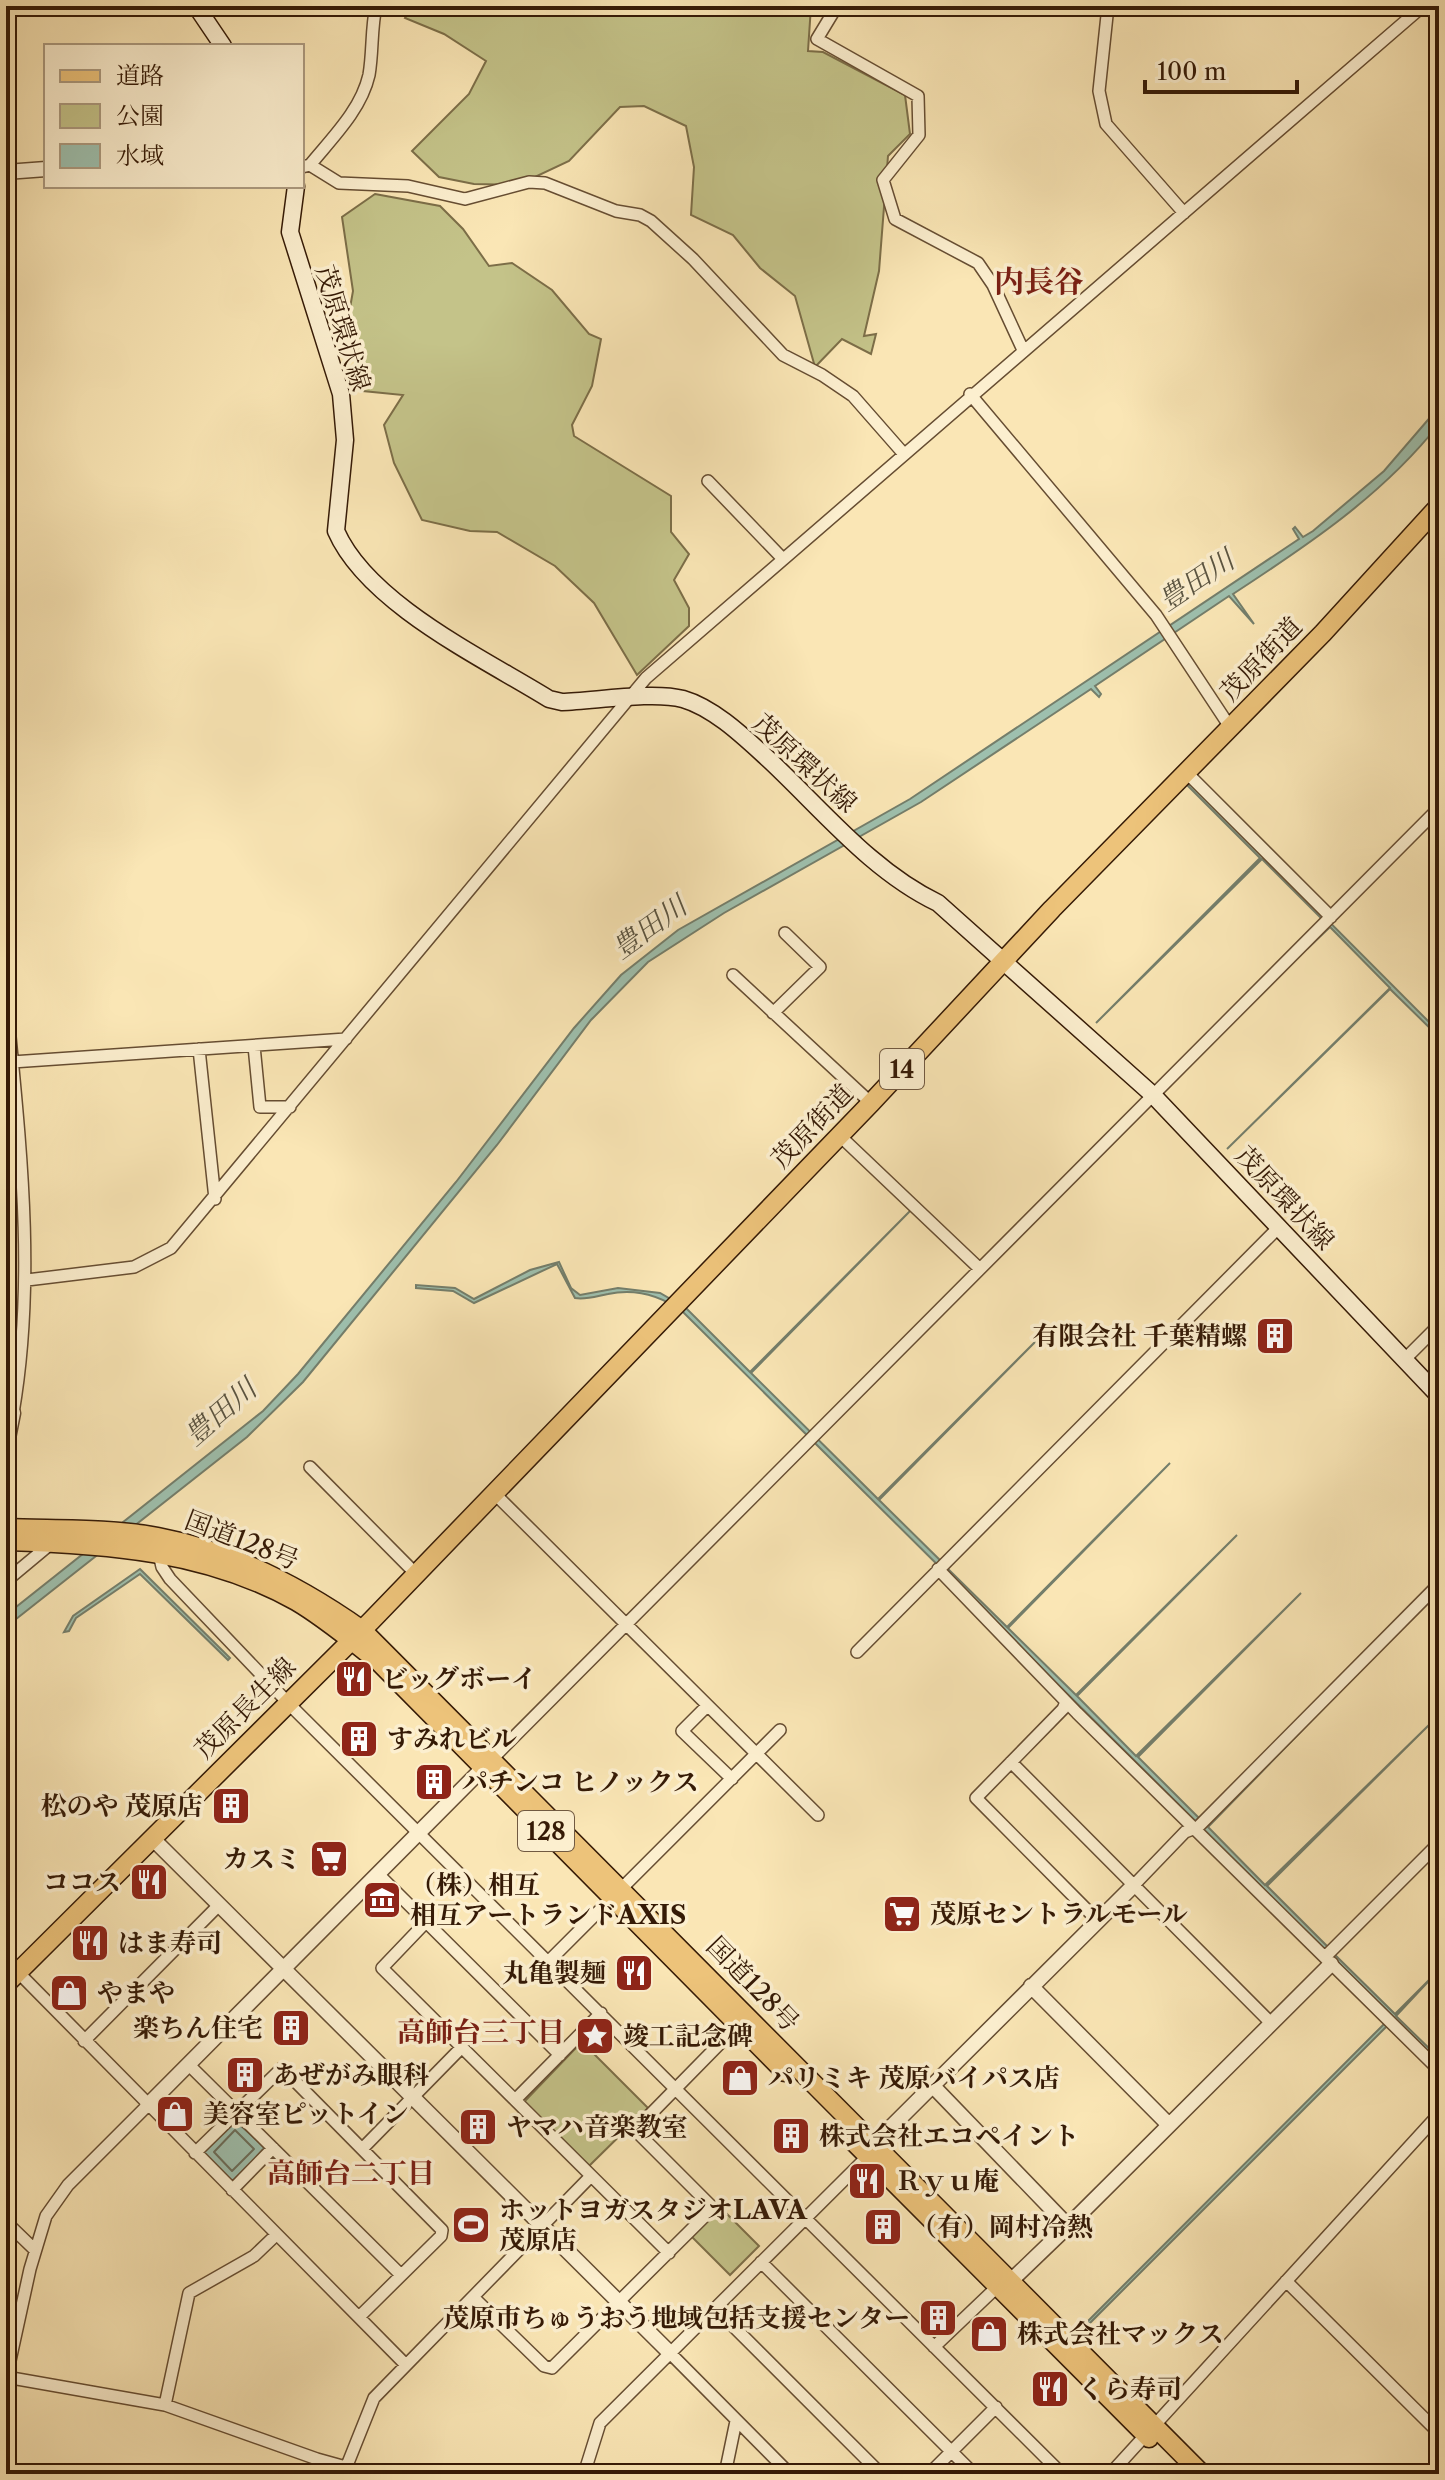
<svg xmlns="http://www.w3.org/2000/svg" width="1445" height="2480" font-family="'Libre Caslon Text','Noto Serif JP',serif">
<rect width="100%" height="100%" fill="#fae6b5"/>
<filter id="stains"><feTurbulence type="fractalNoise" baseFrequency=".0025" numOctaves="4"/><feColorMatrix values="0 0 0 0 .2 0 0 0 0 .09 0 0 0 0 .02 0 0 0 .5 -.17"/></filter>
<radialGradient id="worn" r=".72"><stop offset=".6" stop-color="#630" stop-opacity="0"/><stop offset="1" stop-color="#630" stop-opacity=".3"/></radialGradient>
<path fill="#c4c389" stroke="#7c6e48" stroke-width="2" d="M411 6H811L808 51 823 52 905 95 910 134 888 156 879 271 864 336 876 334 871 354 842 339 815 367 795 296 760 268 733 235 691 215 694 167 686 126 644 106 620 107 569 161 518 185 474 184 439 177 412 151 469 94 486 61 444 34 405 18Z
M375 194 440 206 463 229 489 266 512 263 552 290 589 334 601 339 592 386 572 425 574 436 671 496V532L689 554 674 580 689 608V626L637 675 594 603 555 566 497 532 470 531 422 520 394 463 384 425 403 395 363 391 347 325 353 291 342 217Z
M597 2026 607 2035 591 2051 648 2108 589 2166 524 2102Z
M720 2207 759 2246 730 2275 692 2237Z"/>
<path fill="#9ec0ae" stroke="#747e6b" stroke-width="2" d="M1439 407V424C1383 495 1308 545 1233 594L1254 624 1229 596 1095 686 1101 694 1099 697 1091 689 921 802 724 913 648 962 591 1020 497 1145 303 1382 247 1437 6 1627V1615L263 1411 298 1374 456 1182 574 1028 621 975 678 930 910 799 1299 539 1293 529 1295 527 1303 537 1313 531 1384 471Z
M1191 783 1439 1032V1037L1390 989 1227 1149 1390 988 1330 927 1307 949 1323 920 1262 859 1096 1023 1260 858 1188 786Z
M912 1209 751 1373 878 1499 1041 1336 879 1500 947 1567 1109 1404 947 1568 1007 1627 1170 1463 1008 1628 1076 1695 1237 1535 1077 1696 1136 1756 1301 1593 1138 1757 1207 1826 1367 1664 1208 1827 1265 1885 1431 1723 1267 1886 1328 1947 1439 1835 1328 1948 1395 2014 1439 1970 1396 2016 1439 2058V2063L683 1312C660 1295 636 1288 608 1294 597 1296 586 1300 575 1298L557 1264 474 1303 453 1291 416 1288V1285L455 1288 474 1299 530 1270 559 1262 571 1288 580 1295 618 1288 660 1293 686 1308 750 1372Z
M140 1569 230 1658 228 1660 140 1574 76 1618 69 1631 64 1632 73 1616Z
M1386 2022 1388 2025 1079 2334 1077 2332Z
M233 2119 265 2147 234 2183 202 2154Z"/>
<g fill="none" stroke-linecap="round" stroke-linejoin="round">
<path stroke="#6a6d5a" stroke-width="2" d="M235 2130 254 2149 232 2171 214 2152Z"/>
<defs>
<path id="minor" d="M837 6 817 39 918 96 919 135 883 180 895 219 978 263 993 285 1023 350
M1108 6 1099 91 1106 124 1184 213
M310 165C332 138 361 110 369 75 373 52 371 29 376 6
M302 167 310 165 339 183 408 186 465 199 529 182 545 183 616 211 640 215 651 221 693 259 783 355 822 375 853 396 903 453
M970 394 1156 615 1230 727
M708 481 783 559
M1187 773 1331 917
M733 975 871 1103
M6 995C19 1135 37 1274 13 1413
M773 1013 820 967 785 933
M254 1046 260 1107H290
M199 1049 215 1199
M12 1062 346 1039
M839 1135 980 1269
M27 1280 134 1267 171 1248 646 678 1423 6
M1404 1360 1439 1325
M310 1467 416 1574
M494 1493 818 1815
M159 1554 162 1567 170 1579 295 1710 1062 2474
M938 1569 1077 1713 1439 2070
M6 1581 54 1541
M857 1652 1280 1226
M1066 1702 1063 1709 976 1798 1097 1920
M707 1706 682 1731 732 1779
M493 1758 1439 808
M1011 1762 1271 2023
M378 1874 560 2055
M1134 1885 1185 1832 1198 1827 1439 1584
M426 1922 382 1968 669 2253
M1325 1957 1439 1843
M6 1960 405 2364
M549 1961 780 1730
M84 2041 219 1905
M188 2064 401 2275
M515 2100 601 2013
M364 2147 462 2047
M195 2153 282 2068 442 2230 441 2236 359 2317
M232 2190 273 2148
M6 2222 35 2250
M761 2262 974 2474
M1286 2281 1439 2433
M473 2297 544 2366 552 2368 708 2213 710 2205 635 2130 742 2021
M715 2308 881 2474
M934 2347 998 2286
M669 2352 790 2474
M6 2377 165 2405 317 2459 371 2474
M6 2379 30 2269 46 2216 68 2185 147 2106
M165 2405 189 2293 254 2256 276 2235
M346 2468 374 2398 591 2176
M584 2474 600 2423 868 2156
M725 2474 736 2421
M929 2474 996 2407
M1110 2474 1439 2114"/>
<path id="tertiary" d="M6 172 46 169
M6 1448 13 1413
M152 1838 669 2352
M1031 1986 1169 2125
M932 2085 1068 2226
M147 2106 490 1761
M870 2153 880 2138 1134 1885
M1002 2284 1017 2275 1068 2226 1331 1964"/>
<path id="secondary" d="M196 6 223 46
M296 186 290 232 341 394 345 440 336 531C368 604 483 658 549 699L562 702C595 701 653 691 683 699 714 708 744 737 767 758 821 808 871 871 938 903L1153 1095 1439 1396"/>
<path id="primary" d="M6 1984 371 1621 871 1103 1052 909 1323 633 1439 506"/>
<path id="trunk" d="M6 1528C56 1530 108 1528 158 1537 232 1551 301 1587 362 1630L1202 2474
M6 1541C106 1544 207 1551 296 1601 325 1618 352 1641 379 1662L785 2072
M854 2142 1149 2438"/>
</defs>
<use href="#minor" stroke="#664d32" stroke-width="14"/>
<use href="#tertiary" stroke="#664d32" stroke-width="17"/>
<use href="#secondary" stroke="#351a06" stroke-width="19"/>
<use href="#primary" stroke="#351a06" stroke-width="21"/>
<use href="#trunk" stroke="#351a06" stroke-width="21"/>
<use href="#minor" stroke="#fcefcf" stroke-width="11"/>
<use href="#tertiary" stroke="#fcefcf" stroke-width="14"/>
<use href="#secondary" stroke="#fcefcf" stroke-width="16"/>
<use href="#primary" stroke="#edc37a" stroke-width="18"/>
<use href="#trunk" stroke="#edc37a" stroke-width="18"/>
</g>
<defs>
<symbol id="building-square" viewBox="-11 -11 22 22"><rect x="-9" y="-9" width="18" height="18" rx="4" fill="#8f2418" stroke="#fcefcf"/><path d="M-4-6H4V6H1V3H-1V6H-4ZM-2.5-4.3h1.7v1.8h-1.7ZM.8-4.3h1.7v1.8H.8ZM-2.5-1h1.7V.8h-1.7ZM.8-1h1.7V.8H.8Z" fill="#fff"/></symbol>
<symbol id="restaurant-square" viewBox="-11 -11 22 22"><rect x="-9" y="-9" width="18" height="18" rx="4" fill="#8f2418" stroke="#fcefcf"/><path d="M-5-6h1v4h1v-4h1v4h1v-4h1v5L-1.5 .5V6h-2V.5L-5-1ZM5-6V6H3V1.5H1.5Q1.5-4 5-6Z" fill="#fff"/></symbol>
<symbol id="supermarket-square" viewBox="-11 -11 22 22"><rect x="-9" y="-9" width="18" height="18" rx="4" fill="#8f2418" stroke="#fcefcf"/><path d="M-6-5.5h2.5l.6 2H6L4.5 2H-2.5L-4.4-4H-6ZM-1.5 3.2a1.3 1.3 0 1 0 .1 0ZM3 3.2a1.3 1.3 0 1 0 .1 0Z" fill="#fff"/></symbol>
<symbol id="museum-square" viewBox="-11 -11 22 22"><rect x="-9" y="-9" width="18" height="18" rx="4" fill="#8f2418" stroke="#fcefcf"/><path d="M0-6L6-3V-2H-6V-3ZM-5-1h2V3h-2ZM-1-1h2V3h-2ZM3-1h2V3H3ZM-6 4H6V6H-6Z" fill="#fff"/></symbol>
<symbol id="shop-square" viewBox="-11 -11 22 22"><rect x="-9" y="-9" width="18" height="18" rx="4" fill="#8f2418" stroke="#fcefcf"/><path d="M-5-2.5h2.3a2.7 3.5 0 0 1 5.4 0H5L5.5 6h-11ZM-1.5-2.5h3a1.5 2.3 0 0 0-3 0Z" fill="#fff"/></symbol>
<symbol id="sight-square" viewBox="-11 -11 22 22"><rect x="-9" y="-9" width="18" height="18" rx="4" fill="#8f2418" stroke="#fcefcf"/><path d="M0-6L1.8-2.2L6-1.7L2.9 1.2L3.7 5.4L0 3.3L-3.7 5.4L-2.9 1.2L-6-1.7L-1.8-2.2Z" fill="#fff"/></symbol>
<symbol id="stadium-square" viewBox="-11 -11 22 22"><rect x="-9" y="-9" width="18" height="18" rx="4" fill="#8f2418" stroke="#fcefcf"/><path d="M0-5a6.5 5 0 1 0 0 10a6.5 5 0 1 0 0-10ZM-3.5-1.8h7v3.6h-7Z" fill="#fff"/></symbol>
</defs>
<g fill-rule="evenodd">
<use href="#building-square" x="1253" y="1314" width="44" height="44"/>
<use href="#restaurant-square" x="332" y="1657" width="44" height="44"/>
<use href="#building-square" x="337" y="1717" width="44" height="44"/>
<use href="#building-square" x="412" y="1760" width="44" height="44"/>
<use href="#building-square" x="209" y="1784" width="44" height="44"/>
<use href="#supermarket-square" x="307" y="1837" width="44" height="44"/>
<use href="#restaurant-square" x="127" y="1860" width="44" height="44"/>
<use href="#museum-square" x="360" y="1878" width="44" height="44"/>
<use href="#supermarket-square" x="880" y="1892" width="44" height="44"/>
<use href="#restaurant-square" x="68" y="1921" width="44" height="44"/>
<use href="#restaurant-square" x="612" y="1951" width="44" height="44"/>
<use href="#shop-square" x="47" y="1971" width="44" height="44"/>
<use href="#building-square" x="269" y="2006" width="44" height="44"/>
<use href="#sight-square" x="573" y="2014" width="44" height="44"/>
<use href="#building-square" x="223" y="2053" width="44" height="44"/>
<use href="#shop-square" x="718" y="2056" width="44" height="44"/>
<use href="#shop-square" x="153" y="2092" width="44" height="44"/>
<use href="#building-square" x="456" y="2105" width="44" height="44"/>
<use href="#building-square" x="769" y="2114" width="44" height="44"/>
<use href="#restaurant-square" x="845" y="2159" width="44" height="44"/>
<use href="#stadium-square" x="449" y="2203" width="44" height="44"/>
<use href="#building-square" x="861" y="2205" width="44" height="44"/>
<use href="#building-square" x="916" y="2296" width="44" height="44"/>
<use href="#shop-square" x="967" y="2312" width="44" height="44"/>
<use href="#restaurant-square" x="1028" y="2367" width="44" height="44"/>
</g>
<g text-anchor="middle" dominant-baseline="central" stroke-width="7" stroke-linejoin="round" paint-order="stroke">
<g fill="#fcefcf" stroke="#715a42" stroke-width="2">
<rect x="880" y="1049" width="44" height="40" rx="6"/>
<rect x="518" y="1811" width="56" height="40" rx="6"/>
</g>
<g font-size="24" font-weight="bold" fill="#351a06">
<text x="902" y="1069">14</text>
<text x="546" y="1831">128</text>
</g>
<g font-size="26" fill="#351a06" stroke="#fcefcf">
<text transform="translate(343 328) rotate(73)">茂原環状線</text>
<text transform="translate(1261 659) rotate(-46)">茂原街道</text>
<text transform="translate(805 763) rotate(43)">茂原環状線</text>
<text transform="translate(812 1126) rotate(-46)">茂原街道</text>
<text transform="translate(1285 1198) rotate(47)">茂原環状線</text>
<text transform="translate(242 1540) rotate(21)">国道128号</text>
<text transform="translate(245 1708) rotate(-45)">茂原長生線</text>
<text transform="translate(753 1984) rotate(46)">国道128号</text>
</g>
<g font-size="26" font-weight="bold" fill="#351a06" stroke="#fcefcf" text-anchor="start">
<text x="1247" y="1336" text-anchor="end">有限会社 千葉精螺</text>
<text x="382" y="1679">ビッグボーイ</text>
<text x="387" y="1739">すみれビル</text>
<text x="462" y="1782">パチンコ ヒノックス</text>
<text x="203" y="1806" text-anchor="end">松のや 茂原店</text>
<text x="301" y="1859" text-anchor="end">カスミ</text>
<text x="121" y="1882" text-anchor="end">ココス</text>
<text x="410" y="1885">（株）相互<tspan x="410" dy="30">相互アートランドAXIS</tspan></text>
<text x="930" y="1914">茂原セントラルモール</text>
<text x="118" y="1943">はま寿司</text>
<text x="606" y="1973" text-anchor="end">丸亀製麺</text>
<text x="97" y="1993">やまや</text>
<text x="263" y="2028" text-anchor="end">楽ちん住宅</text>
<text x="623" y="2036">竣工記念碑</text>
<text x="273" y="2075">あぜがみ眼科</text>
<text x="768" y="2078">パリミキ 茂原バイパス店</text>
<text x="203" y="2114">美容室ピットイン</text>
<text x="506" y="2127">ヤマハ音楽教室</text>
<text x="819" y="2136">株式会社エコペイント</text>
<text x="895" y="2181">Ｒｙｕ庵</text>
<text x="499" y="2210">ホットヨガスタジオLAVA<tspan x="499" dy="30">茂原店</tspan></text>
<text x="911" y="2227">（有）岡村冷熱</text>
<text x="910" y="2318" text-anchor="end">茂原市ちゅうおう地域包括支援センター</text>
<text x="1017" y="2334">株式会社マックス</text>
<text x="1078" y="2389">くら寿司</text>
</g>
<g font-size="28" font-style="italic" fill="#5a5441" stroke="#fcefcf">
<text transform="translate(1196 580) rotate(-34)">豊田川</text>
<text transform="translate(649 927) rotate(-36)">豊田川</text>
<text transform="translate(220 1412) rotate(-41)">豊田川</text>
</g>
<g font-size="28" font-weight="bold" fill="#7a1f14" stroke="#fcefcf">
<text x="481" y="2032">高師台三丁目</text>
<text x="351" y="2173">高師台二丁目</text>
</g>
<g font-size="30" font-weight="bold" fill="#7a1f14" stroke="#fcefcf">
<text x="1039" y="281">内長谷</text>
</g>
</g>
<rect width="1445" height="2480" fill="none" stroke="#fae6b5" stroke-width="32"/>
<rect x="8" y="8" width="1429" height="2464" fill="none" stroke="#351a06" stroke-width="4"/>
<rect x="16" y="16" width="1413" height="2448" fill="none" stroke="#351a06" stroke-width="2"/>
<rect x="44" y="44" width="260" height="144" fill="#fcefcf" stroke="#ac9a7f" stroke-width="2"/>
<rect x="60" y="70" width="40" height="12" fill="#edc37a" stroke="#ac9a7f" stroke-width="2"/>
<text x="116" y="84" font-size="24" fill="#351a06">道路</text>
<rect x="60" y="104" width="40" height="24" fill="#c4c389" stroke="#ac9a7f" stroke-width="2"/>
<text x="116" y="124" font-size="24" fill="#351a06">公園</text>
<rect x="60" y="144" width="40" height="24" fill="#9ec0ae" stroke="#ac9a7f" stroke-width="2"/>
<text x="116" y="164" font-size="24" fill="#351a06">水域</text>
<path d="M1145 80v12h152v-12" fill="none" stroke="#351a06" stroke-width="4"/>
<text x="1157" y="80" font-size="24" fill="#351a06" stroke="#fcefcf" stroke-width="6" paint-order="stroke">100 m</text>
<rect width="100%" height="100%" filter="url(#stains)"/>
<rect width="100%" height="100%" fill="url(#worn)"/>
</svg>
